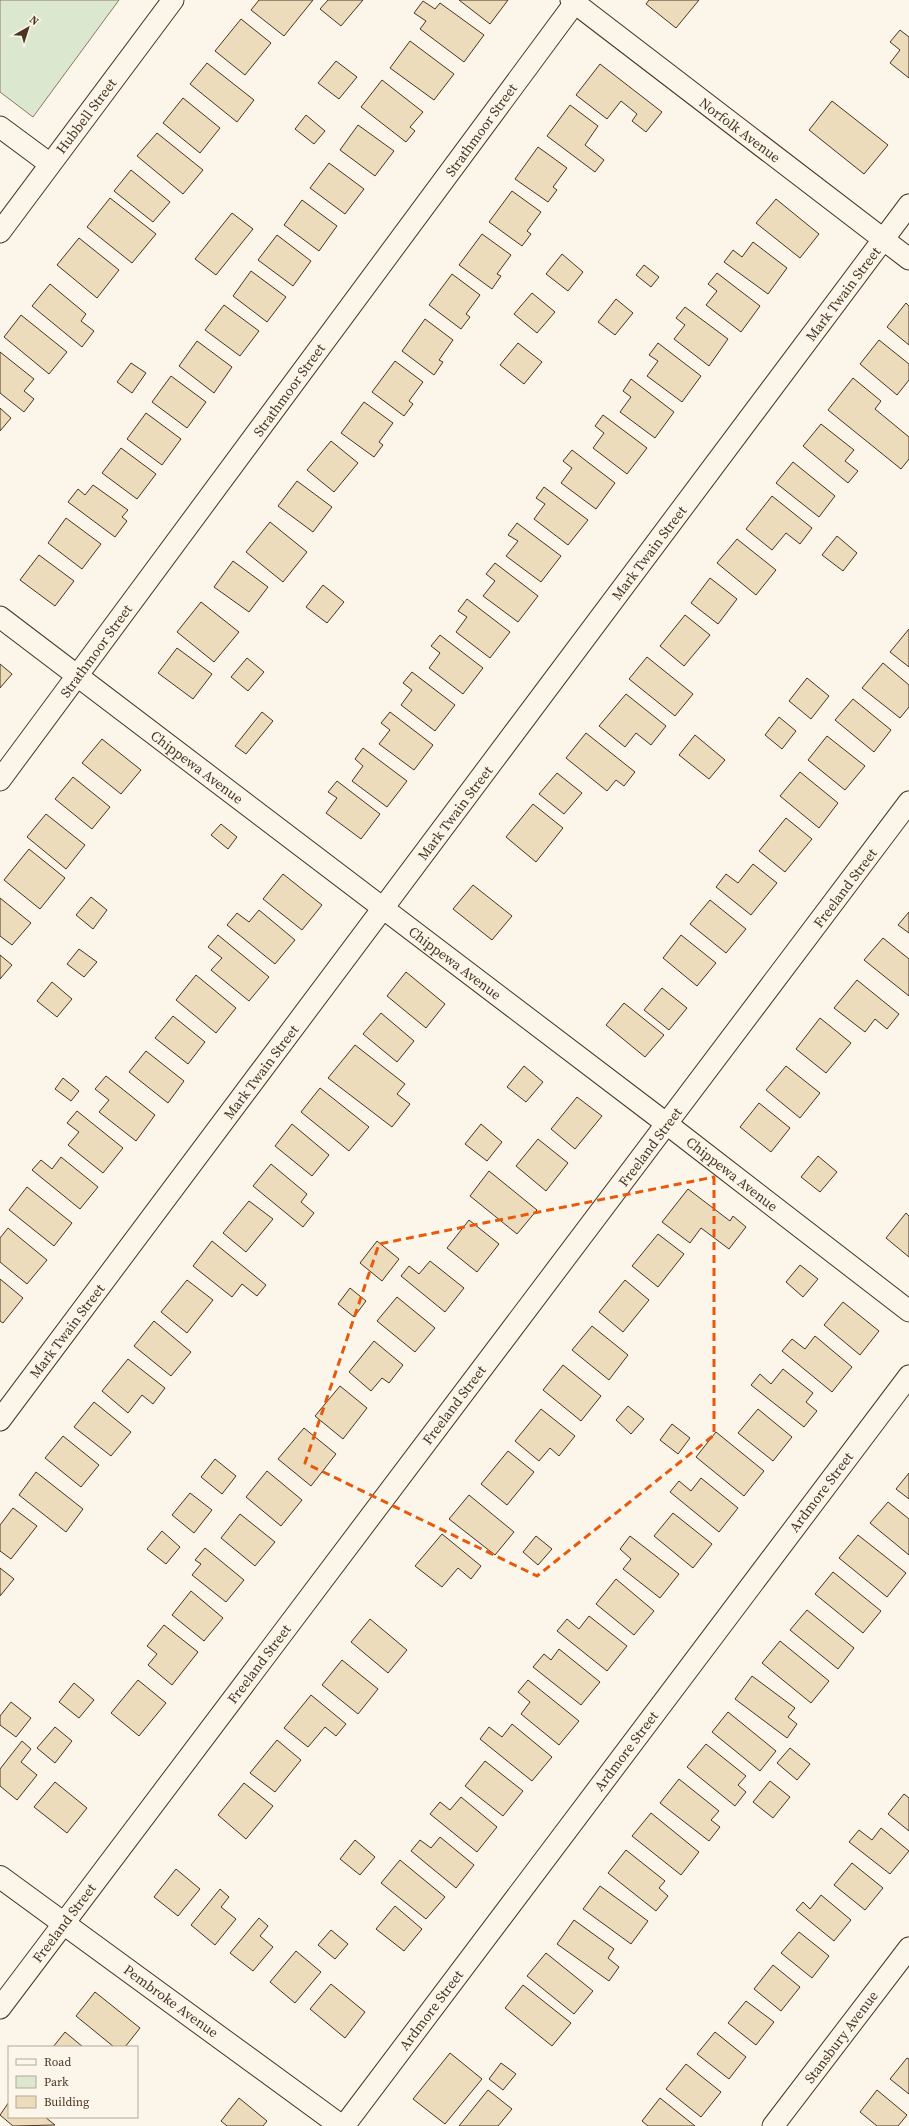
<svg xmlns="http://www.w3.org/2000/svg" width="909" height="2126" font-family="'Source Serif 4',serif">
<rect width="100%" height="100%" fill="#fbf6e9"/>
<path fill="#dce7d0" stroke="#887966" d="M0 0H119L33 117 0 92Z"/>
<path fill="#ecdcbc" stroke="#4a3520" d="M259 0H313L284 36 251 10Z
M328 0H363L341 26 320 9Z
M459 0H508L490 24Z
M649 0H699L676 28 646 4Z
M423 1 435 9 440 3 484 35 464 62 420 29 426 21 414 13Z
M241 19 271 43 245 75 215 51Z
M900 30 909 37V78L890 63 900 50 890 42Z
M410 41 454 74 434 100 390 68Z
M336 61 357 77 339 99 318 83Z
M207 63 254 100 237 122 190 84Z
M600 64 662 112 646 132 632 121 637 114 621 101 607 119 576 95Z
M382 80 423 112 410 127 415 131 406 142 361 107Z
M183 98 220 128 200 153 163 123Z
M832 101 888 145 864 174 809 130Z
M570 105 598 126 585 145 604 160 595 172 547 136Z
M306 115 325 131 314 144 295 129Z
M358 125 394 151 375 176 340 150Z
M157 133 203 170 183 194 137 156Z
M538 147 567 168 553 187 557 190 548 202 515 179Z
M329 163 364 189 345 214 310 188Z
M131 170 170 202 153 222 114 191Z
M512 191 541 212 527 231 531 234 522 246 489 222Z
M110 198 156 234 132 263 87 227Z
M776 199 819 234 800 258 756 223Z
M302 200 337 226 319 251 284 225Z
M232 213 253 229 216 275 195 259Z
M482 234 511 255 497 274 501 276 492 289 459 265Z
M277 235 311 261 293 286 258 260Z
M79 238 119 270 97 298 57 265Z
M753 242 787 268 768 294 724 262 733 250 742 257Z
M562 254 583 272 568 291 546 274Z
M644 265 659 277 651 287 636 275Z
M251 271 286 297 267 322 233 296Z
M717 273 760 306 741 332 706 305 717 291 708 284Z
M452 274 480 295 466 314 470 317 461 329 429 305Z
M50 284 86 314 81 321 94 331 82 347 32 306Z
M532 293 555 312 537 333 514 314Z
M616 299 633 313 615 335 598 322Z
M906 303 909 306V345L887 327Z
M224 305 259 331 240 356 205 330Z
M685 307 728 339 709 366 674 339 685 325 676 318Z
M21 315 67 352 49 374 4 337Z
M425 319 453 340 439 360 443 362 434 375 402 351Z
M879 340 909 364V380L897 395 860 364Z
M197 341 232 367 214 393 179 366Z
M518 343 542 362 524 384 500 365Z
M658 343 701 376 682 402 647 376 658 361 649 355Z
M0 352 34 379 24 391 34 399 24 412 0 393Z
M395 361 423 382 409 401 413 404 404 416 372 392Z
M131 363 146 373 132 393 117 382Z
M171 376 206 402 187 428 152 402Z
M853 378 881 401 875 409 909 437V459L901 469 828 410Z
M631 379 674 412 655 438 620 412 631 397 623 391Z
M364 402 393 423 379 442 383 445 374 457 341 433Z
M0 408 11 418 0 431Z
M146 413 181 439 162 465 127 439Z
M603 415 647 448 627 474 593 448 604 433 595 426Z
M821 424 854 450 845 461 858 471 848 483 803 446Z
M331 441 358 463 334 492 307 470Z
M121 448 156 474 137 499 102 473Z
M572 450 615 483 596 509 561 483 572 468 563 461Z
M793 462 835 496 819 517 776 483Z
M297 481 332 507 313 532 278 506Z
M93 485 128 510 122 517 127 521 115 537 68 502 78 489 85 495Z
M544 487 588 520 568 545 534 519 545 504 536 498Z
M772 496 812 528 800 544 786 533 772 550 746 529Z
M66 518 101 544 82 569 48 543Z
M270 522 307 552 283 582 246 552Z
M517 523 561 556 541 582 506 556 518 541 508 535Z
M837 536 857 553 843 571 822 555Z
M737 539 776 570 756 595 717 563Z
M39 555 74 581 55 606 20 580Z
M233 561 268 587 249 612 214 587Z
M495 563 538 596 518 622 483 596 495 581 486 574Z
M710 578 737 599 718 624 691 603Z
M323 585 344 602 327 623 306 607Z
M467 599 510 632 490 658 456 632 467 617 458 611Z
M201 602 239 632 214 662 177 632Z
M685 615 710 635 684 666 660 646Z
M909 629V667L890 652Z
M440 635 483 668 463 694 429 668 440 653 431 646Z
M177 648 212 674 193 699 158 673Z
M647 657 693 694 675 716 629 679Z
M247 658 264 672 248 691 231 677Z
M883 663 909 685V707L900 718 862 688Z
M0 664 12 674 0 688Z
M412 672 455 705 435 731 401 705 412 690 403 683Z
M807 678 829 696 811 719 789 701Z
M626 694 666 726 651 745 636 733 625 747 599 726Z
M853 699 891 730 874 752 835 720Z
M262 712 273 721 246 754 235 746Z
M390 712 433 745 414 770 379 744 390 730 381 723Z
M779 717 796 731 782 749 765 735Z
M586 733 635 772 624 786 616 780 607 791 566 758Z
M695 735 725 760 709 779 679 755Z
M827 736 865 766 845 790 808 760Z
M102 739 141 770 121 794 82 763Z
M363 748 407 781 387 807 352 781 363 766 355 759Z
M800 772 838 803 819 828 780 796Z
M557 773 582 793 564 814 539 794Z
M73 777 110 807 92 829 55 799Z
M337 781 380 814 361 839 326 813 337 798 328 792Z
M533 804 563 828 536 862 506 837Z
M46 814 85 845 66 869 27 837Z
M786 818 812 839 785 872 759 851Z
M221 824 237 837 228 849 211 835Z
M29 849 65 878 40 909 4 880Z
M753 864 777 883 751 915 716 887 726 874 738 883Z
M283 874 322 905 302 930 263 899Z
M473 885 512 916 492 940 453 909Z
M91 897 107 910 93 929 76 915Z
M0 898 31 923 12 945 0 936Z
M710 900 746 929 726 953 690 924Z
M259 910 295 940 275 964 227 925 237 913 249 922Z
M909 912V933L898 925Z
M218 935 269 977 249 1001 211 970 222 958 208 947Z
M681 935 716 963 697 986 663 958Z
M883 938 909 959V996L864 960Z
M79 949 97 962 84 977 67 964Z
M0 955 12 965 0 979Z
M406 972 445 1004 426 1028 387 996Z
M196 975 236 1008 216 1033 176 1000Z
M857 980 899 1014 887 1029 875 1019 865 1032 834 1008Z
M52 982 72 999 57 1017 37 1001Z
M662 988 687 1008 669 1030 644 1010Z
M624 1003 664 1035 645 1057 606 1025Z
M381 1013 414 1041 397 1062 363 1034Z
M173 1016 205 1042 188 1064 155 1038Z
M820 1018 851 1043 826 1073 796 1049Z
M355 1045 405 1084 397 1094 410 1104 392 1127 328 1078Z
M146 1051 184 1081 168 1103 129 1072Z
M524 1066 543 1082 526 1102 507 1087Z
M786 1066 820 1093 800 1118 766 1090Z
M106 1076 155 1115 136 1141 99 1112 109 1100 95 1089Z
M63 1078 79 1091 71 1101 55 1089Z
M320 1088 369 1127 349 1151 301 1112Z
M577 1097 602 1116 575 1149 551 1129Z
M759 1103 790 1128 771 1152 740 1127Z
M77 1111 123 1148 103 1173 68 1145 79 1132 67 1123Z
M292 1124 329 1155 312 1176 275 1146Z
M481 1124 502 1142 487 1161 465 1144Z
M538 1139 568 1163 546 1191 516 1166Z
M818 1156 837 1172 820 1192 801 1177Z
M61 1157 98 1187 80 1209 32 1170 41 1160 52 1169Z
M271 1164 307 1194 301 1202 314 1213 303 1227 253 1186Z
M489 1171 537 1210 517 1234 470 1196Z
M27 1187 72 1223 54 1246 9 1210Z
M688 1189 730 1221 733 1216 746 1227 729 1249 701 1228 690 1243 662 1222Z
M249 1201 273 1219 246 1252 223 1233Z
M906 1213 909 1216V1257L886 1238Z
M469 1220 499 1244 477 1272 447 1248Z
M8 1228 47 1260 27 1284 0 1262V1238Z
M658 1234 684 1254 658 1287 632 1266Z
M212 1241 266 1285 257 1296 242 1284 232 1297 193 1266Z
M377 1241 399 1259 382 1281 360 1263Z
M430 1261 464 1288 445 1312 401 1276 409 1266 419 1274Z
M800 1265 818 1279 803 1297 786 1282Z
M0 1279 23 1298 3 1323 0 1321Z
M187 1280 213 1300 187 1333 161 1312Z
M625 1280 649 1300 623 1332 599 1312Z
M350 1288 366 1301 354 1317 338 1304Z
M397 1297 435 1328 415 1352 377 1321Z
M843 1302 879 1331 860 1355 824 1325Z
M154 1321 191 1352 171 1376 134 1346Z
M592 1326 628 1355 609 1380 572 1350Z
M815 1336 852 1367 832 1392 782 1351 792 1339 805 1349Z
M374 1341 403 1365 389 1383 382 1378 371 1391 349 1372Z
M128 1359 165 1388 153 1404 142 1395 128 1413 102 1391Z
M563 1365 601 1396 581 1421 543 1390Z
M783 1369 813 1393 806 1402 817 1411 804 1427 751 1385 760 1374 771 1384Z
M340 1386 367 1408 343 1439 315 1416Z
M94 1402 131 1432 111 1456 74 1427Z
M628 1406 644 1419 631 1434 616 1420Z
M541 1409 575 1436 559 1456 550 1448 539 1461 515 1441Z
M758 1409 792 1437 773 1461 738 1433Z
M672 1424 690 1438 678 1454 660 1440Z
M304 1428 336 1454 311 1486 278 1459Z
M716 1432 764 1471 744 1496 696 1457Z
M63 1436 99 1465 81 1487 45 1458Z
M508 1451 534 1472 507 1505 481 1484Z
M215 1459 236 1476 222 1494 201 1477Z
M267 1471 302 1500 281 1526 246 1497Z
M36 1472 83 1509 66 1532 19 1495Z
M909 1473V1499L896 1489Z
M701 1478 738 1508 719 1532 670 1492 679 1481 691 1491Z
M190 1493 212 1510 194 1533 172 1515Z
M469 1495 514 1532 495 1555 449 1519Z
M888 1502 909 1519V1555L870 1523Z
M13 1508 37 1526 11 1559 0 1551V1525Z
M673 1513 712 1544 693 1568 654 1536Z
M240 1514 275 1542 255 1566 221 1538Z
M162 1531 180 1547 166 1564 147 1549Z
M442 1534 481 1566 471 1579 458 1568 442 1587 415 1566Z
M858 1535 906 1573 887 1597 839 1558Z
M536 1536 552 1549 538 1565 523 1552Z
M630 1536 679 1574 660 1598 623 1569 631 1559 620 1549Z
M205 1548 244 1580 226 1602 192 1575 201 1564 195 1560Z
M0 1568 14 1579 0 1596Z
M833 1572 881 1611 863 1633 815 1594Z
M616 1579 654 1611 634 1635 596 1604Z
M191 1591 223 1618 204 1641 172 1615Z
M807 1610 854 1648 838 1669 790 1630Z
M589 1616 627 1646 607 1671 557 1631 567 1619 579 1629Z
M370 1619 407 1650 388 1673 351 1642Z
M164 1625 198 1652 172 1685 148 1665 157 1654 147 1646Z
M780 1641 829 1681 811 1703 762 1663Z
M559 1649 600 1682 581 1705 533 1667 544 1654 551 1660Z
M342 1660 378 1689 358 1714 322 1685Z
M752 1676 795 1708 788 1717 797 1724 787 1738 735 1699Z
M138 1680 166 1703 139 1736 111 1713Z
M528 1680 579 1721 559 1745 521 1714 530 1702 518 1692Z
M74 1683 94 1700 79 1718 59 1702Z
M311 1695 346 1724 336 1736 325 1727 308 1747 284 1728Z
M11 1702 31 1718 16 1737 0 1725V1716Z
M728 1712 776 1751 760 1771 712 1732Z
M512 1724 552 1757 532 1781 480 1739 489 1727 502 1737Z
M55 1727 72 1741 55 1763 37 1748Z
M277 1740 301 1760 275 1792 250 1773Z
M22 1741 31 1749 21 1762 37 1775 17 1800 0 1786V1769Z
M706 1744 746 1776 738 1785 746 1792 735 1806 687 1767Z
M790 1748 810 1764 797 1780 777 1763Z
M485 1761 523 1791 503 1816 465 1786Z
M679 1779 719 1811 711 1820 720 1827 709 1841 660 1803Z
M770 1781 790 1797 773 1818 753 1802Z
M55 1782 87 1808 67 1833 34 1807Z
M244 1783 273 1806 246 1839 218 1815Z
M904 1794 909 1798V1831L888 1814Z
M461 1797 497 1827 477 1852 430 1814 440 1802 450 1810Z
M651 1813 699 1852 681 1875 632 1836Z
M881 1828 909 1851 890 1874 849 1842 859 1830 872 1840Z
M440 1837 474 1865 456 1888 411 1851 420 1840 431 1848Z
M355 1840 375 1857 360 1875 340 1859Z
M626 1850 665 1881 659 1888 668 1896 656 1911 608 1873Z
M400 1860 445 1897 426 1919 381 1883Z
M852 1863 883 1888 865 1910 834 1885Z
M176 1869 200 1889 178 1916 154 1897Z
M600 1886 648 1921 631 1944 583 1909Z
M220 1889 229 1897 221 1907 236 1919 215 1945 191 1925Z
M821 1895 851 1920 834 1941 796 1910 803 1902 810 1909Z
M395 1906 422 1929 404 1951 376 1929Z
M259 1918 268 1926 260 1936 273 1947 253 1971 230 1953Z
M574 1920 614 1949 608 1958 619 1967 609 1981 557 1944Z
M331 1930 348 1944 335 1959 318 1945Z
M799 1932 829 1956 812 1978 781 1953Z
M296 1951 321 1972 295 2003 270 1982Z
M546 1953 593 1991 574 2014 527 1976Z
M773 1965 800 1987 781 2011 754 1989Z
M331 1984 365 2012 345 2038 310 2009Z
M523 1985 571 2023 552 2046 505 2008Z
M95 1992 140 2028 125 2047H114L76 2016Z
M746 2001 774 2022 756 2045 728 2023Z
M65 2032 83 2047H53Z
M715 2032 746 2057 729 2079 697 2054Z
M450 2053 482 2079 445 2124 413 2099Z
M907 2058 909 2059V2094L890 2079Z
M501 2063 516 2074 503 2090 489 2079Z
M686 2064 721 2092 701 2117 666 2089Z
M488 2090 512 2109 498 2126H459Z
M877 2090 907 2115 898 2126H877L860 2112Z
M239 2098 267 2121 263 2126H227L221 2121Z
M660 2098 695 2126H648L642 2121Z
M9 2102V2117H45L55 2125 13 2126 0 2115Z"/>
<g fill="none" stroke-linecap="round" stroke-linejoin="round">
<defs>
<path id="street" d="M571 0 909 259
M0 127 50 164
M0 232 173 0
M0 617 667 1124 909 1311
M0 780 577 0
M0 1420 909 205
M0 2008 909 802
M344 2126 909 1376
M773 2126 909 1948"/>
<path id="secondary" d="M0 1877 341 2126"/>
</defs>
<use href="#street" stroke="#4a3520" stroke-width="23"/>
<use href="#secondary" stroke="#4a3520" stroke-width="24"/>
<use href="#street" stroke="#fbf6e9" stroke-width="21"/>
<use href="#secondary" stroke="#fbf6e9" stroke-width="22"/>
</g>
<path fill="none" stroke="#e8590c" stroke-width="3" stroke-dasharray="8 5" stroke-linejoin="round" d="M714 1177V1435L537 1576 305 1463 379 1244Z"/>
<g text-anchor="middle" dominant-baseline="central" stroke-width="3" stroke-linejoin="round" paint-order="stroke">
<g font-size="14" fill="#4a3520" stroke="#fbf6e9">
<text transform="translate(86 116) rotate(-53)">Hubbell Street</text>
<text transform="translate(481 130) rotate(-54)">Strathmoor Street</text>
<text transform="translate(740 130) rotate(37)">Norfolk Avenue</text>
<text transform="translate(843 294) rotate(-53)">Mark Twain Street</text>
<text transform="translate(289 390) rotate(-54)">Strathmoor Street</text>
<text transform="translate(649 553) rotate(-53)">Mark Twain Street</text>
<text transform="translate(96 651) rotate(-54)">Strathmoor Street</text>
<text transform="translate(197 767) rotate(37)">Chippewa Avenue</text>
<text transform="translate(455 813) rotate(-53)">Mark Twain Street</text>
<text transform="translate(845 888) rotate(-53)">Freeland Street</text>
<text transform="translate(455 963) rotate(37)">Chippewa Avenue</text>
<text transform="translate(261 1072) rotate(-53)">Mark Twain Street</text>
<text transform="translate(650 1147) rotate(-53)">Freeland Street</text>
<text transform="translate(732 1174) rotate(38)">Chippewa Avenue</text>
<text transform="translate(67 1331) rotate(-53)">Mark Twain Street</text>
<text transform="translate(454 1405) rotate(-53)">Freeland Street</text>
<text transform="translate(821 1492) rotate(-53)">Ardmore Street</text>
<text transform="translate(259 1664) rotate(-53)">Freeland Street</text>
<text transform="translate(626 1751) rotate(-53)">Ardmore Street</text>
<text transform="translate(64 1923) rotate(-53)">Freeland Street</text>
<text transform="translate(171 2001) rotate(36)">Pembroke Avenue</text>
<text transform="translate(431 2010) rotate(-53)">Ardmore Street</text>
<text transform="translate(841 2037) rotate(-53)">Stansbury Avenue</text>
</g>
</g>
<rect x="8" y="2046" width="130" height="72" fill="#fbf6e9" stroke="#b4a999"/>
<rect x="16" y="2059" width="20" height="6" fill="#fbf6e9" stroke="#b4a999"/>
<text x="44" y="2066" font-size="12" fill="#4a3520">Road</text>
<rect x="16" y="2076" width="20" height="12" fill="#dce7d0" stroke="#b4a999"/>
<text x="44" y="2086" font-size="12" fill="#4a3520">Park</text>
<rect x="16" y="2096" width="20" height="12" fill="#ecdcbc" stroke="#b4a999"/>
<text x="44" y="2106" font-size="12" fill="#4a3520">Building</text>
<g transform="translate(28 28) rotate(39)" stroke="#fbf6e9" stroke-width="3" paint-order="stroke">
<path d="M0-3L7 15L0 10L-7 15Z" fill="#4a3520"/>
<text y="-6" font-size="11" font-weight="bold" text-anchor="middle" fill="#4a3520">N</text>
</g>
</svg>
